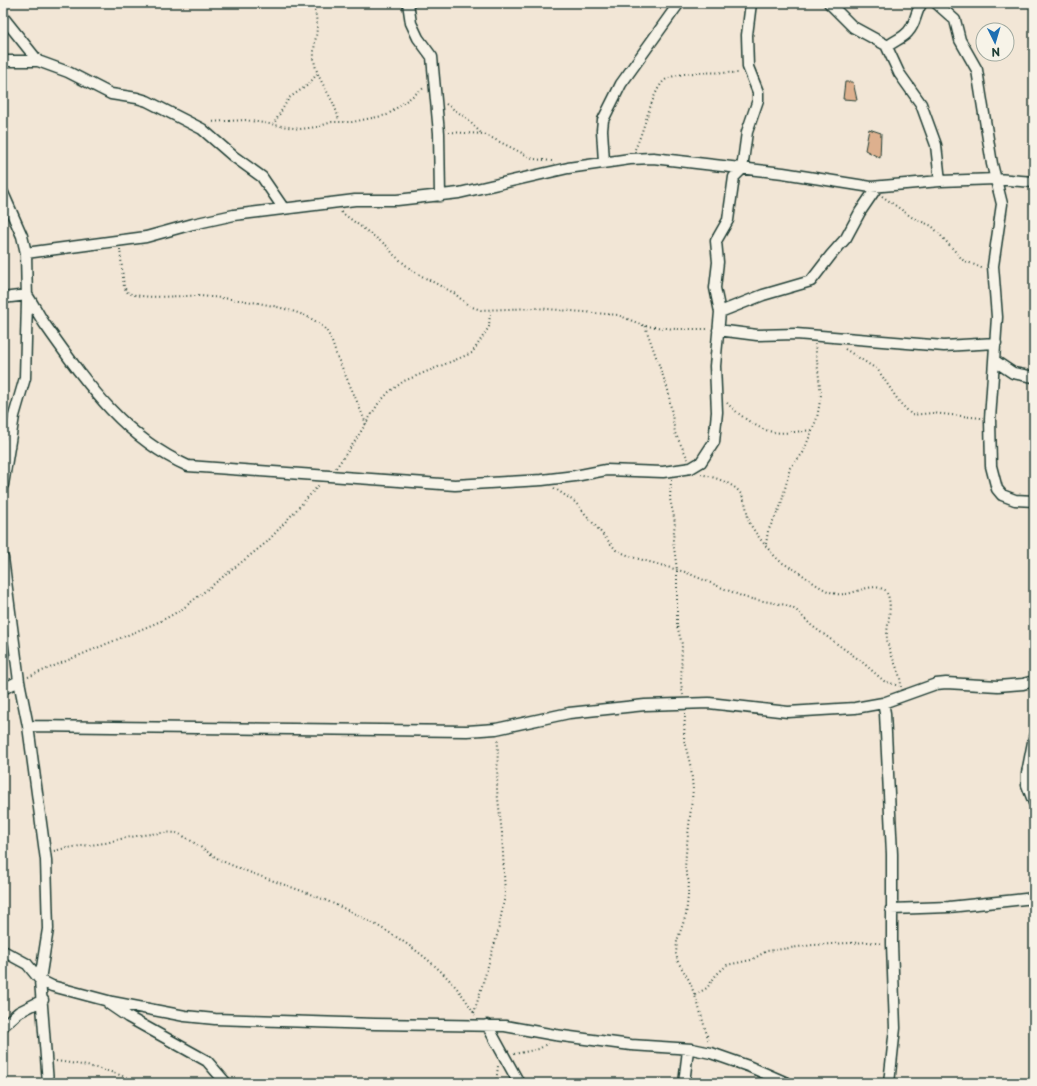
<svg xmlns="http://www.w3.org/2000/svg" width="1037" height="1086" font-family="'Playpen Sans',sans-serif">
<rect width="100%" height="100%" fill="#f2e6d6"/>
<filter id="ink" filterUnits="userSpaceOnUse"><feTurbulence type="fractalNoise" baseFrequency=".025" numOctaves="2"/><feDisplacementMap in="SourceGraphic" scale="8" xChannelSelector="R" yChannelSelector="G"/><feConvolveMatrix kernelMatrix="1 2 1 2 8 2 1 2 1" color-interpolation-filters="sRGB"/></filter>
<g filter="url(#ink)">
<path fill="#ddb08e" stroke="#1f3d34" d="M845 82H853L857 100 843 99Z
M869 129 881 133 880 158 865 150Z"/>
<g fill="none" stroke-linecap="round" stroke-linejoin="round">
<defs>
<path id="minor" d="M408 3 411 23 418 38 432 57 439 133 440 196
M829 3 853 27 886 45 899 73 921 104 936 145 940 181
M936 3 955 20 960 40 977 70 992 164 1002 204 993 266 997 317 990 419 991 466 997 489 1002 495 1015 500 1034 501
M3 17 38 61
M887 47C893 41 902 39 908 32 916 24 915 12 922 3
M3 61H38L68 72 111 94 137 98 147 101 202 129 233 156 262 177 284 209
M604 162 602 130 603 120 621 84 679 3
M3 193 22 236 26 253 27 301 25 378 14 416 3 485
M26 253 146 237 193 224 234 215 355 200H397L459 193 568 168 630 159 653 158 783 173 871 187 940 181 996 179 1034 182
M3 298 27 295C34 305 39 316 46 326 86 382 123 437 188 466L455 485 542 480 575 476 606 470 663 472 691 468 701 462 714 442 717 412 715 366 720 312 715 288 718 262 716 241 728 220 734 177 742 169 747 132 758 100V92L748 67 747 35 751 3
M720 312 763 295 811 281 831 255 846 238 860 212 877 187
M718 330 757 335 796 334 944 346 996 343
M995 361 1013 373 1034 377
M3 558 19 681 28 726 46 860 48 929 40 980 48 1083
M3 689 19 681
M883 703 885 713 892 854V944L895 1028 889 1083
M28 726 467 731 496 729 569 713 645 705 709 703 788 712 855 708 883 703 936 684 946 683 998 686 1023 684 1034 681
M1034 737 1027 773V785L1034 803
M891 909 949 907 1034 898
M3 951 27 964 40 980 52 986 112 1002 185 1016 215 1019 375 1024 505 1026 555 1035 631 1045 692 1049 711 1053 748 1066 787 1083
M109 1004 128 1017 207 1061 226 1083
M487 1025 519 1083
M3 1026 19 1012 43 1000
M684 1083 688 1050"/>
</defs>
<use href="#minor" stroke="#1f3d34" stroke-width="13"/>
<path stroke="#1f3d34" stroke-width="2" stroke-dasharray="1 3" stroke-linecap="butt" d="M313 3C315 11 317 19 317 28 316 40 312 52 315 65 320 85 335 99 339 121
M446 104 465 117 481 133
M209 122 245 120 300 129 317 127 332 122H352L387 115 425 87
M273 125 289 98 308 85 317 74
M449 132 484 134 534 159 552 161
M635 149C644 131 651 96 662 83 672 69 723 73 740 73
M882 196 913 218 932 226 963 260 984 269
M341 212 387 246 394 255 414 272 454 293 469 306 481 310 536 308 618 315 645 326 676 329H709
M120 249 124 287 128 293C149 300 175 295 198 296 228 298 301 305 323 327 330 333 333 345 336 354 346 377 357 400 366 424
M645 326 668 390 675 433 688 459
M845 349 878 370 900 403 912 415 932 413 981 418
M727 403C737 413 754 427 769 431 782 435 799 431 813 430
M336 468 355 441 378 404 389 392 404 381 472 353 489 327 490 311
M701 474C716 478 739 484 744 500 747 507 747 515 749 521 751 529 774 557 781 562 786 565 792 568 797 571 809 579 822 591 837 594 853 597 869 581 885 590 895 603 886 624 887 639 889 656 901 670 901 687
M671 480 670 499 675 522 673 540 677 570V626L682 644 681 683 683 695
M554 488 575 502 616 550 632 557 685 572 746 598 786 605 796 610 812 626 861 661 884 681 899 686
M766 544 768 531 781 505 790 468 803 453 817 418 821 395 815 344
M28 677 161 621 181 610 267 542 319 485
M685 713 684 740 691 768 693 790 686 853 685 869 689 882 688 896 686 915 677 941 676 954 678 962 689 980 698 1004 709 1042
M54 851C71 846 87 846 104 843 108 843 112 841 116 840 128 837 164 831 176 833 182 833 212 856 222 861 251 874 281 883 310 894 369 917 444 957 475 1015
M695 995 707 988 716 975 727 965 751 960 767 951 813 945 868 942 883 944
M474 1013 498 932 505 895 502 833 497 790 498 738
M514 1054 539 1049 548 1043
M56 1061C86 1065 112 1070 139 1083
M496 1083 498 1066"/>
<use href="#minor" stroke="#f7f3e8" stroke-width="10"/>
</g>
</g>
<rect width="1037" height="1086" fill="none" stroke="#f7f3e8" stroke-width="16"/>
<rect x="8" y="8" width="1021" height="1070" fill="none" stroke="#1f3d34" stroke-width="1.5" filter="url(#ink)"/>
<g transform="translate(995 42) rotate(175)"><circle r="19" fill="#f7f3e8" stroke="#a1aaa0"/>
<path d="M0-3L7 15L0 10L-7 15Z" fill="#1f6fb2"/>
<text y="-6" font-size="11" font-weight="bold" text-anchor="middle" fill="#1f3d34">N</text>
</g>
</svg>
